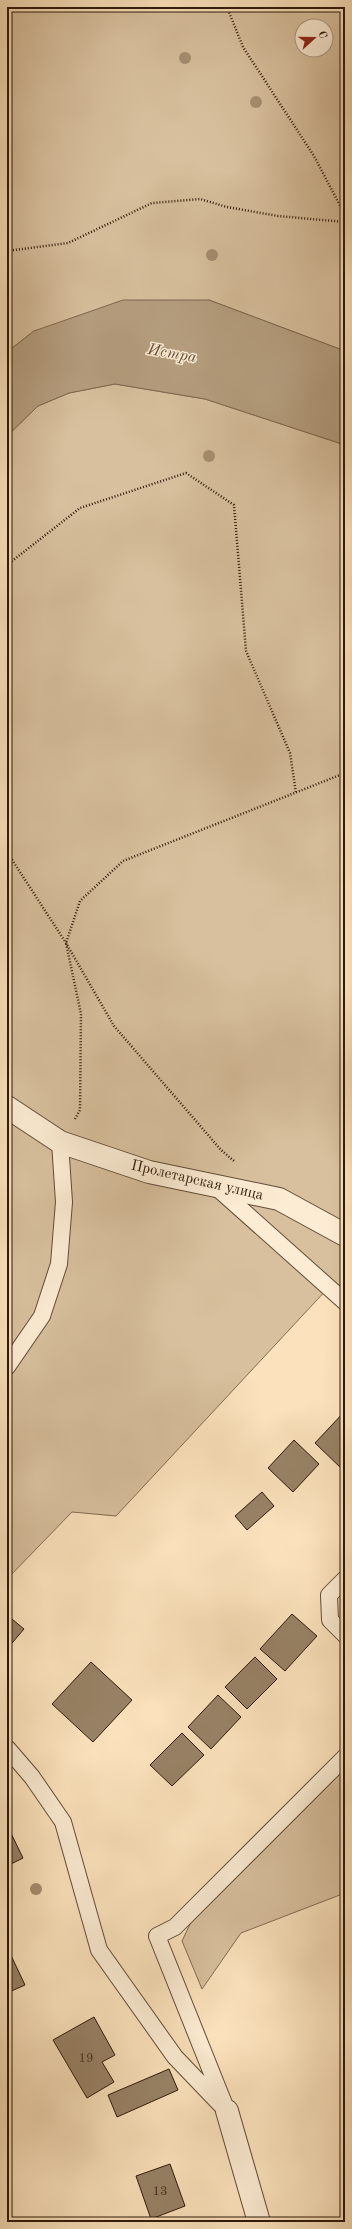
<svg xmlns="http://www.w3.org/2000/svg" width="352" height="2229" font-family="'Old Standard TT',serif">
<rect width="100%" height="100%" fill="#fbe2bc"/>
<filter id="stains"><feTurbulence type="fractalNoise" baseFrequency=".005" numOctaves="4"/><feColorMatrix values="0 0 0 0 .2 0 0 0 0 .09 0 0 0 0 .02 0 0 0 .5 -.17"/></filter>
<radialGradient id="worn" r=".72"><stop offset=".6" stop-color="#630" stop-opacity="0"/><stop offset="1" stop-color="#630" stop-opacity=".3"/></radialGradient>
<path fill="#d8c09e" stroke="#826c54" fill-rule="evenodd" d="M7 7H345V351L209 300 34 331 7 352ZM302 26H326V50H302Z
M115 384 205 399 345 445V1302L329 1287 116 1516 72 1512 7 1579V436L38 406 69 393Z
M345 1765V1893L241 1933 202 1989 182 1941 192 1920Z"/>
<path fill="#b59e7f" stroke="#7f6950" d="M123 300H209L345 351V445L205 399 115 384 69 393 38 406 7 436V352L34 331Z"/>
<path fill="#988266" stroke="#2d1909" d="M345 1411V1468L343 1470 315 1443Z
M294 1440 319 1464 293 1492 268 1468Z
M262 1492 274 1506 247 1530 235 1516Z
M292 1614 317 1636 285 1671 260 1649Z
M7 1615 24 1629 7 1649Z
M255 1657 277 1679 247 1709 225 1687Z
M91 1662 132 1700 93 1742 52 1704Z
M218 1695 241 1717 211 1749 188 1727Z
M182 1733 204 1755 172 1786 150 1765Z
M7 1825 23 1858 7 1866Z
M7 1947 25 1985 7 1993Z
M94 2017 115 2055 102 2062 114 2082 87 2098 53 2040Z
M169 2069 178 2090 117 2117 108 2095Z
M170 2164 185 2206 151 2219 136 2176Z"/>
<g fill="none" stroke-linecap="round" stroke-linejoin="round">
<defs>
<path id="lane" d="M215 1186 345 1302
M7 1367 42 1316 59 1264 64 1202 60 1142
M345 1579 329 1595 330 1620 345 1635
M7 1748 32 1777 63 1822 99 1950 175 2057 221 2105
M227 2111 157 1936 175 1927 345 1757"/>
<path id="street" d="M7 1107 60 1142 149 1172 279 1199 345 1235
M227 2111 259 2222"/>
</defs>
<use href="#lane" stroke="#604b36" stroke-width="18"/>
<use href="#street" stroke="#604b36" stroke-width="24"/>
<path stroke="#2d1909" stroke-width="2.5" stroke-dasharray="1 2" stroke-linecap="butt" d="M227 7 243 47 314 156 345 215
M7 251 68 243 152 203 200 199 227 207 278 216 345 222
M7 565 80 508 186 473 234 505 246 651 290 753 296 793
M7 852 66 943 114 1026 221 1150 234 1161
M75 1119 80 1110 81 1014 66 943 80 901 123 861 345 773"/>
<use href="#lane" stroke="#fcecd3" stroke-width="16"/>
<use href="#street" stroke="#fcecd3" stroke-width="22"/>
</g>
<g fill="#a68f72">
<circle cx="185" cy="58" r="6"/>
<circle cx="256" cy="102" r="6"/>
<circle cx="212" cy="255" r="6"/>
<circle cx="209" cy="456" r="6"/>
<circle cx="36" cy="1889" r="6"/>
</g>
<g text-anchor="middle" dominant-baseline="central" stroke-width="3" stroke-linejoin="round" paint-order="stroke">
<g font-size="13" fill="#483320">
<text x="86" y="2058">19</text>
<text x="160" y="2191">13</text>
</g>
<g font-size="15" fill="#2d1909" stroke="#fcecd3">
<text transform="translate(197 1181) rotate(13)">Пролетарская улица</text>
</g>
<g font-size="16" font-style="italic" fill="#634e38" stroke="#fcecd3">
<text transform="translate(172 354) rotate(10)">Истра</text>
</g>
</g>
<rect width="352" height="2229" fill="none" stroke="#fbe2bc" stroke-width="24"/>
<rect x="8" y="8" width="336" height="2213" fill="none" stroke="#2d1909" stroke-width="2"/>
<rect x="12" y="12" width="328" height="2205" fill="none" stroke="#2d1909"/>
<g transform="translate(314 38) rotate(69)"><circle r="19" fill="#fcecd3" stroke="#a99882"/>
<path d="M0-3L7 15L0 10L-7 15Z" fill="#8f2418"/>
<text y="-6" font-size="11" font-weight="bold" text-anchor="middle" fill="#2d1909">С</text>
</g>
<rect width="100%" height="100%" filter="url(#stains)"/>
<rect width="100%" height="100%" fill="url(#worn)"/>
</svg>
